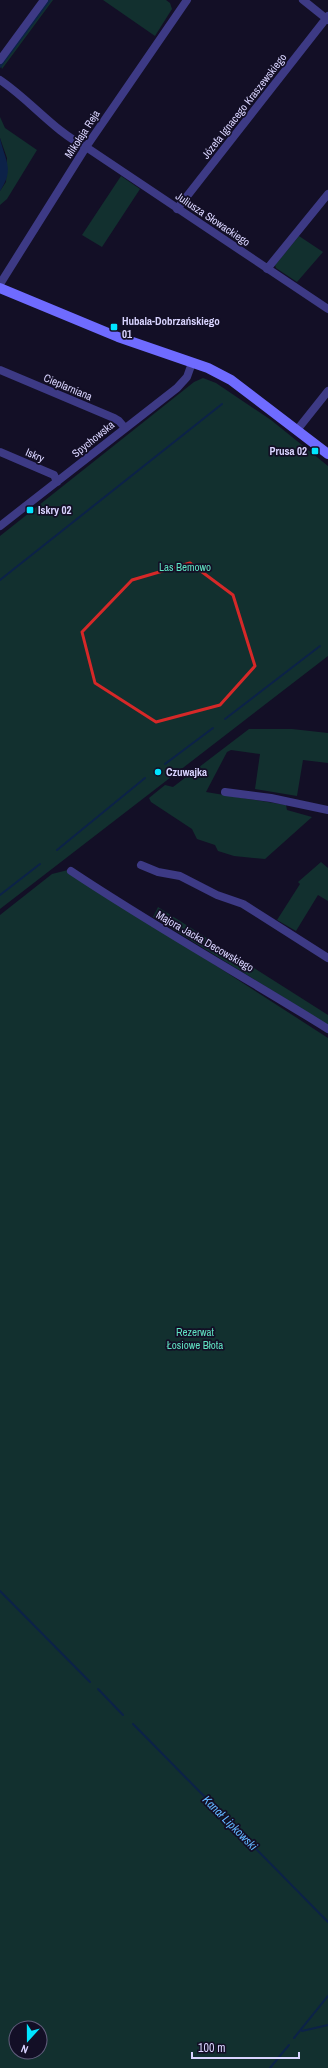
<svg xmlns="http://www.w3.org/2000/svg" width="328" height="2068" font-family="'Archivo Narrow',sans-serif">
<rect width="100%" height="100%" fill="#130f26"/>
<path fill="#12302f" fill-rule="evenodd" d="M48 0H53L2 69 0 64Z
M103 0H166L170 3 172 9 155 36Z
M0 117 5 128 37 150 7 199 0 205V191L6 182 7 158 0 138Z
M121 176 140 189 102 247 82 235Z
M299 236 323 252 297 282 276 268 275 265Z
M203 378 216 383 271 420 328 466V656L0 909V536L194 382Z
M249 729H292L328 733V763L303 760 297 796 255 789 260 754 231 750 227 752 206 792 286 805 287 810 312 817 265 859 234 856 218 851 215 845 197 839 192 829 151 802 149 798 165 785 173 787Z
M321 862 328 868V901L318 895 296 931 277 920 300 884 298 882Z
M68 870 328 1038V2068H0V915L52 874ZM16 2028H40V2052H16Z
M158 907 328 1015V1025L153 917Z"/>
<path fill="#0c2248" d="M0 138C5 161 15 169 0 191Z"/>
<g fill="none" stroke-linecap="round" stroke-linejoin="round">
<path stroke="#0c2248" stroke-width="2" d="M0 67 50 0
M0 580 222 404
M225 719 320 646
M165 764 213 728
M57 850 145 778
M0 895 40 864
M0 1591 90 1682
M98 1689 123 1715
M133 1724 328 1922
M302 2031 328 2025
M294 2038 328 1996
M270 2068 289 2045"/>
<path stroke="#3d3a85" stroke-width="8" d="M303 0 328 20
M0 60 44 0
M0 80C30 100 55 132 86 147L328 309
M177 209 328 16
M267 269 328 194
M0 284 86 147 187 0
M0 370 114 418 119 421 125 428
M297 430 328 391
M0 452 54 475 57 482
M0 526 177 388 187 377 192 363
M225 792 271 798 328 810
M141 865 158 872 180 876 217 895 243 904 328 958
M71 871C155 927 243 976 328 1029"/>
<path stroke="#6f6bff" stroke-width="10" d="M0 288 118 337 208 368 231 380 328 454"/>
</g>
<path fill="none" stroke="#d62828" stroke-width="3" stroke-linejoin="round" d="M190 563 233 595 255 666 220 705 156 722 95 683 82 632 132 580Z"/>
<g fill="#00e5ff" stroke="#130f26" stroke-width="1.5">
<rect x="110" y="323" width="8" height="8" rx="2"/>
<rect x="311" y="447" width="8" height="8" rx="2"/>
<rect x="26" y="506" width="8" height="8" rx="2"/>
<circle cx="158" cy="772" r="4"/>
</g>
<g text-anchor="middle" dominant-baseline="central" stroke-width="3.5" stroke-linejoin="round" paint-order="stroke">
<g font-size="11" fill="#d9d4ff" stroke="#130f26">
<text transform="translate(244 106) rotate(-52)">Józefa Ignacego Kraszewskiego</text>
<text transform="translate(82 134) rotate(-57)">Mikołaja Reja</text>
<text transform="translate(213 219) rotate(34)">Juliusza Słowackiego</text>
<text transform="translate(68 387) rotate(23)">Cieplarniana</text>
<text transform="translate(93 439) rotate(-39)">Spychowska</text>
<text transform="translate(35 455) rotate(23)">Iskry</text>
<text transform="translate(205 941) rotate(30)">Majora Jacka Decowskiego</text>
</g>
<g font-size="11" font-weight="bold" fill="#d9d4ff" stroke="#130f26" text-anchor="start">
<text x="122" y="321">Hubala-Dobrzańskiego<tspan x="122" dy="13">01</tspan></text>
<text x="307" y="451" text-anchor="end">Prusa 02</text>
<text x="38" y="510">Iskry 02</text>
<text x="166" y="772">Czuwajka</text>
</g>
<g font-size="11" fill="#5fe0c0" stroke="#130f26">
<text x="185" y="567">Las Bemowo</text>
<text x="195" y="1332">Rezerwat<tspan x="195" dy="13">Łosiowe Błota</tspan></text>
</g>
<g font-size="12" font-style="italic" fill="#62b6ff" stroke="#130f26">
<text transform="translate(230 1823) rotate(45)">Kanał Lipkowski</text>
</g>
</g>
<g transform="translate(28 2040) rotate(201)"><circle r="19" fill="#130f26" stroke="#625e7d"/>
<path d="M0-3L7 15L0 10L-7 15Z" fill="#00e5ff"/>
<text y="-6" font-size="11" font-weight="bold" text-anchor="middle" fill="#d9d4ff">N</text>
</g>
<path d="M192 2052v6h107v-6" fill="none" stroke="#d9d4ff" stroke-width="2"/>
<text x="198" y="2052" font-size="12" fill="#d9d4ff" stroke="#130f26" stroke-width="3" paint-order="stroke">100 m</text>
</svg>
